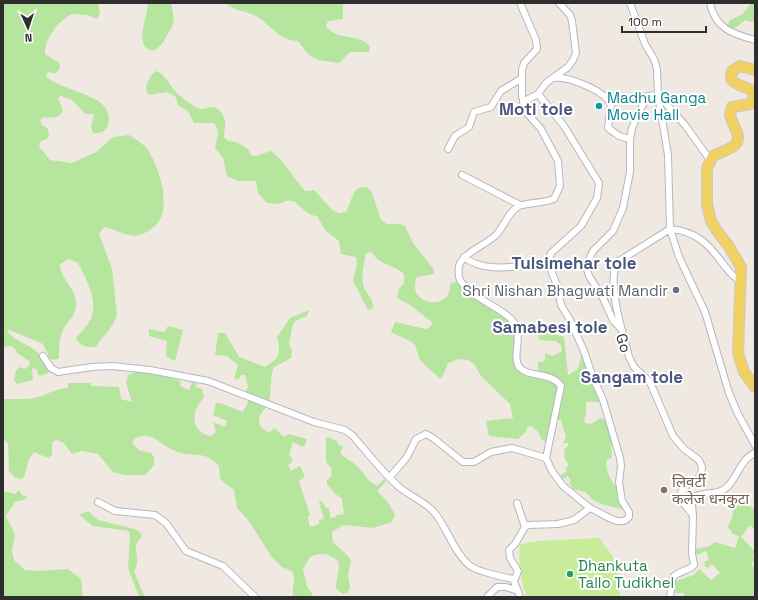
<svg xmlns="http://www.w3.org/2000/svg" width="758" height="600" font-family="'Space Grotesk','Noto Sans Devanagari',sans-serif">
<rect width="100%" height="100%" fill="#efe9e1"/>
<path fill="#b6e59e" d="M3 3H98L100 13 97 19 87 15 72 14C58 21 45 38 45 54L59 63 60 68 56 73 48 72 46 76C50 84 90 94 101 103 114 113 111 136 93 133L91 127 94 114H85L72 100 60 96 58 99 63 110C59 119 53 118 44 117L40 120 42 125 48 129 49 135 47 139 41 141 39 146 50 160 72 163 96 152 113 137 129 135C135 139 144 144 148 150 160 169 175 214 151 229 147 232 140 236 134 236 125 235 114 229 104 227L99 234 112 269 117 315C114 327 102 336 96 347 87 347 80 347 76 338 80 333 85 329 88 324 101 304 87 281 78 263L69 259 60 264C60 280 77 287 76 306 75 316 67 322 63 330 59 339 59 349 59 358L55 360 50 359 44 346 41 343 7 329C9 338 25 343 32 348 40 354 47 362 50 371L46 374 39 376 36 369 32 368 33 380 17 384 14 380 16 371 20 367 25 369 30 365 29 361 17 353 15 349 11 346 3 347Z
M147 3H171L174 19 172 27C165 36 164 47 152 51 131 44 151 13 147 3Z
M225 3H343V19L328 21 326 26C336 41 358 33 370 46L369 52H350L339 63 318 60 308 54 298 41C279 41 270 23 254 15 243 10 234 11 225 3Z
M751 3H755V20L751 22 745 20C739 24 737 31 727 27L730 20 743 14Z
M156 71C164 73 169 84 175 91 180 96 190 104 197 108 204 111 212 104 218 109 228 119 225 125 224 137L228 141 236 142 247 148 252 156H257L270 151C278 153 297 182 305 191L314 190 332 210 339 213 346 212C352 203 352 182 368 188L372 193 381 220 387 224H400L405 226 413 243 434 270V274L417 277C404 304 452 314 450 284L455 282 508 313 516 329 517 367 538 373V362L545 361V353L553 356 562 351 561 345 555 341 539 340 538 331 548 329 557 335 564 337 568 375 578 369 582 353 600 399 598 402H586V414L584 421 585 423 591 424 601 418 607 421C614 438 610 441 612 457L607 460C602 473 622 494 628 505L625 510 601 504 593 500 585 492 573 489 570 483 566 485 571 481 568 476 563 479 560 476 567 471 565 469 569 465 565 459 564 449 568 446V443H563L566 437 561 420H553L547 442 541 439 539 433 532 426 527 427 526 432 518 439 489 436 486 421 513 418 510 404 481 376 474 364 468 360 459 359 448 363 442 378H439L420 360 415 345 412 342 391 332 395 322 425 329 429 328 433 323 410 305 397 298 399 289 404 283V274C392 263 382 267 371 252L366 253C364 264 360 277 364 288 368 296 373 298 373 308L368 310 353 281 357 263 356 257 341 254 339 241 326 231 317 216C300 215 298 192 279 204L267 203 258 193 256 181H238L227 176 223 158 215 148 218 133 216 125 213 123H194L188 111 179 106 175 96 167 92 148 95C144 86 148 77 156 71Z
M309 310 307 316 295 321 292 328 289 344 292 350 291 358 274 367C269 379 272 390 269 402 267 409 259 412 259 421 259 427 265 430 269 433L274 428 284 437 289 434 307 439 305 446 302 447 293 442 289 454 293 461 288 465 291 471 300 466 305 477 299 481 310 515 308 517 310 527 319 524V520L324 519 319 502 322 501 326 508H329L330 518 336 517V515L344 514 342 498 335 494 327 484V480L331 477 332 469 326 462V438L328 437 338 442V444L343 447 340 453C345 458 351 461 356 465 364 472 366 481 377 486L384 479 386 481 377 491 388 502 395 515 392 522 373 528 343 525 332 532 333 542 349 557 351 562 348 574 350 588 348 592 343 594 336 589C335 579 341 571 338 561 329 553 321 552 310 557L303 569 307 586 314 597H293C291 588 297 580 292 571L282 567 271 556 249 521 237 508 234 490 220 479 219 466C205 450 195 458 178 452 162 448 151 427 133 440V444L139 450 151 453 154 457V465L145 475H124L113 472 98 454 82 451 72 454 64 443 56 440 52 442V455L48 458 34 452 29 459 24 477 21 479 16 478 9 471 8 443 3 439V399C15 399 27 400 38 397 50 394 53 389 68 388V383H91V386L119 387 121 399 132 402 126 383 128 375C143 368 167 374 181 382L180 386 189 390 192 382H197L195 387 202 389 204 396C202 401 196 407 195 413 192 425 200 435 211 436L216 432 213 422 225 427 227 421 213 415 216 403H220L243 412 249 400 245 394 248 386 245 375H241L238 380 234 378 238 365 227 356 215 355 218 333H225L239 357 265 367C280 357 281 355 277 337L290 318Z
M168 326 183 330 175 361 166 356 167 341 149 336V329L164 332Z
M19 490 22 495 27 497 24 500 14 502C13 509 7 511 6 517L15 534 12 551 14 560 25 570 38 571 68 569 81 579 83 597H3L4 491 15 494Z
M745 502 755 510V530L750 525 741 537 755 552 753 555 755 561 751 562 755 571V597H684V593H675L676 581 694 575 699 569 711 580 720 573 712 564 707 568 705 566 704 562 709 560 706 551 697 555 694 549 710 546 715 542 735 548 739 536 733 534 728 527 733 515 732 504Z
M88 511 98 520 135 529 141 533V538C132 546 138 552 137 562 137 565 135 569 134 572L145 597H139L128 568 130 537 129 531 93 526 79 515Z"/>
<path fill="#c9ec9a" d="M599 538 612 555 618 567 620 597H527C520 580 518 563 520 544L538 541Z"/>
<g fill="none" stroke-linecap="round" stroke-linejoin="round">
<defs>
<path id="street" d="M630 3 645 44 654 59 657 69 658 95 668 155 670 229 679 257 705 312 729 393 738 414 755 445
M710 3C715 28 732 34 755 40
M554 78C568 76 606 91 611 105L608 128 619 136 630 139
M523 102 538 94
M448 149 455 136 469 127 474 112 491 107 501 91 522 78
M462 175 520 205
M464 257C481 272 513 267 534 265
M621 327C616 308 610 282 616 263L670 229C695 231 708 243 723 264 729 271 732 277 741 280
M43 356 51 368 58 372 92 367 112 366 150 370 208 381 314 422 345 430 352 435C367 452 382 472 399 487 410 496 424 501 434 512 447 527 455 556 472 567 477 571 510 579 515 579L518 571 510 558 509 550 515 544 525 527 528 525 558 524 574 520 590 508C601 512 620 529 629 517V512L622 501 619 482 621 466 620 458 603 400 592 375 584 351 570 320 561 305 557 285 548 263 551 253 581 226 597 198 599 183 564 126 538 94 546 83 568 67 573 60 576 53 572 21 570 15 559 3
M546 458 552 471 563 486 590 508
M390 477 407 457 416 439 426 434 433 438 463 462H474L491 452 512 448 546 458 561 386C550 371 530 378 520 368 510 357 526 333 511 319 497 305 471 298 460 280 458 275 458 267 460 263 468 250 486 245 496 235 504 227 508 212 519 206 525 203 544 203 554 199L560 186 558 161 541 129 527 113 522 96V70L524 63 537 49 536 40 520 3
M98 502 115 511 155 515 166 523 186 551 223 566 255 597
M517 503 525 527
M693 515 692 505 694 497C706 491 720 496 729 485 738 475 742 458 755 453
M513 579 520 597
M487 597 497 587H506L518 591
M670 597C671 591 671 583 673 578 675 572 689 571 694 565L692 553 693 515C685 506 674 495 687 485 691 482 696 480 701 476L702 467 699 460 684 449 673 436 650 382 634 367 629 357 622 330 613 320 603 298 589 276 586 266 593 251 613 231 623 208 630 172V139L632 128 647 96 658 95 685 125 710 160"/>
<path id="primary" d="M755 70 740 66 732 71 731 79C737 88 752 85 755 97L750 104 732 107 730 115C731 120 734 125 736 130 744 148 726 149 713 156L707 168V205L711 221 717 231 728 245 741 267 738 353 744 372 755 387"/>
</defs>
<use href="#street" stroke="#b4b7c1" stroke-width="8"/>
<use href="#primary" stroke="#c9c9c9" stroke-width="12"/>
<use href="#street" stroke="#fff" stroke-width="6"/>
<use href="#primary" stroke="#f2d163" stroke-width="10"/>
</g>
<circle fill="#0f9aa8" stroke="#fff" stroke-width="1.5" cx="599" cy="106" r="4"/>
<circle fill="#6b7280" stroke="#fff" stroke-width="1.5" cx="676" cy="290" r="4"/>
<circle fill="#8d6e63" stroke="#fff" stroke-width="1.5" cx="664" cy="490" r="4"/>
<circle fill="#2e9e5b" stroke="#fff" stroke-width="1.5" cx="570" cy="574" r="4"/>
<g text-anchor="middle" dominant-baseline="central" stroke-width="4" stroke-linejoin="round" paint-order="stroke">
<g font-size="15" fill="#0d838f" stroke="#fff" text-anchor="start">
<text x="607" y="97">Madhu Ganga<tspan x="607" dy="17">Movie Hall</tspan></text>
</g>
<g font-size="15" fill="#5b616d" stroke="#fff" text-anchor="end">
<text x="668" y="290">Shri Nishan Bhagwati Mandir</text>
</g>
<g font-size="15" fill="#2e2e2e" stroke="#fff">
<text transform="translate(624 343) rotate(72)">Go</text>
</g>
<g font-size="15" fill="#785e54" stroke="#fff" text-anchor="start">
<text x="672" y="481">लिवर्टी<tspan x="672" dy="17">कलेज धनकुटा</tspan></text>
</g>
<g font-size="15" fill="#27864d" stroke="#fff" text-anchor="start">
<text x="578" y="565">Dhankuta<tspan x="578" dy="17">Tallo Tudikhel</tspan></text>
</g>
<g font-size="17" font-weight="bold" fill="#4d5680" stroke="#fff">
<text x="536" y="109">Moti tole</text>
<text x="574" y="263">Tulsimehar tole</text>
<text x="550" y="327">Samabesi tole</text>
<text x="632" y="377">Sangam tole</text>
</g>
</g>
<rect width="758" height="600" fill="none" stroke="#2e2e2e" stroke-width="8"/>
<g transform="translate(28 28) rotate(177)" stroke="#ffffff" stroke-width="3" paint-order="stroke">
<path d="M0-3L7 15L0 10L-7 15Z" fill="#2e2e2e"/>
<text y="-6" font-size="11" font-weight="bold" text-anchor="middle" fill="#2e2e2e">N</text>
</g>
<path d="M622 26v6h84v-6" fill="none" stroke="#2e2e2e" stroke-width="2"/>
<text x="628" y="26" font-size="12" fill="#2e2e2e" stroke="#ffffff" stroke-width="3" paint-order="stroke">100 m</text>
</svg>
